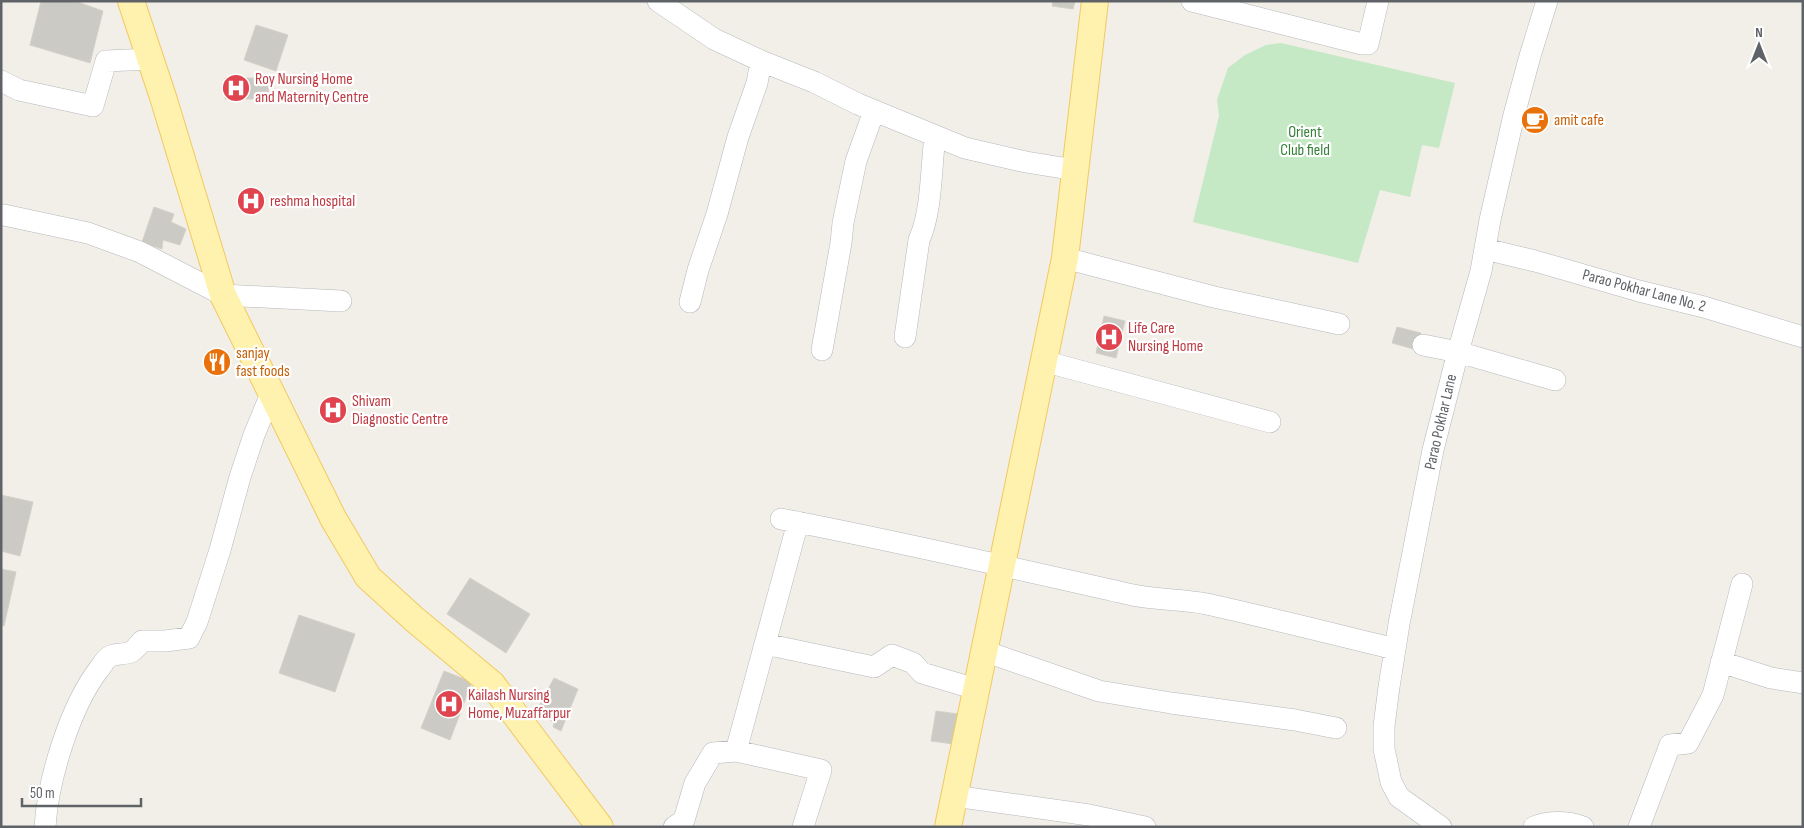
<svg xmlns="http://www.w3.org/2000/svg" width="1804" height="828" font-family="'Sofia Sans Condensed',sans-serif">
<rect width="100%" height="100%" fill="#f1efe8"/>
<path fill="#c5e8c5" d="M1281 43 1455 83 1439 148 1422 145 1410 197 1380 190 1358 263 1193 222 1219 116 1217 100 1228 68 1245 55 1266 45Z"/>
<path fill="#cccac5" stroke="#d6d1c6" d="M41 1H75L103 11 90 63 30 45Z
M1053 1H1075L1073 9 1052 6Z
M256 25 288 35 276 71 244 60Z
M225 78H268L269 99H225Z
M154 207 174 214 171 222 186 229 180 245 163 240 162 249 142 242Z
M1104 316 1125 321 1116 358 1096 353Z
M1397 327 1421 333 1417 350 1392 343Z
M324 401 343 402 341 422 322 420Z
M1 495 33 502 20 556 1 551Z
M1 569 16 572 4 626 1 625Z
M470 578 530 614 506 653 447 614Z
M299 615 355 634 335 692 279 673Z
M444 671 472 682 450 740 421 728Z
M554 678 578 689 561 731 553 727 554 723 537 710Z
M936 711 958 714 953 744 931 741Z"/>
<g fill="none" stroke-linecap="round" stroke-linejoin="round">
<defs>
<path id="minor" d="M658 1 714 39 761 61 814 82 858 104 965 148 1026 162 1075 170
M1192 1 1362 44H1368L1378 1
M1 81 19 90 93 106 106 61 150 59
M4 215 88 233 140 252 223 295 341 301
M1485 249 1535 261 1639 291 1704 307 1803 337
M1065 258 1214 297 1339 324
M690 302 698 270 717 214 738 137 757 83 761 61
M905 337 919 240C932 212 931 167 935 136
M1423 345 1458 352 1555 380
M822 350 841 243 843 223 856 161 874 111
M1043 361 1270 422
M781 519C897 541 1013 568 1128 594 1154 600 1181 599 1207 604 1270 618 1333 634 1395 649
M765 644 874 667 892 655 913 663 922 673 976 689
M984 651 1099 691 1171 703 1295 720 1336 728
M1721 662 1771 678 1803 683
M736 751 821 770 803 827
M954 796 1089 815 1145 827
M45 827C48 779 70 707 99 669 102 666 105 659 109 657 114 653 124 655 131 652 135 650 139 644 142 641H165L189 638 197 622 220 550 240 477 254 435 271 394
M674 827 684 820 695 783 713 753 736 751 798 522
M1441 827 1399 797 1391 782 1384 749V726L1389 687 1399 624 1433 450 1458 352 1481 271 1490 220 1514 115 1530 56 1547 1
M1534 827C1548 821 1568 821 1583 827
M1639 827 1670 745 1688 743 1713 695 1742 584"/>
<path id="major" d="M131 1 163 97 223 295 333 518 368 577 414 619 492 684 600 827
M948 827 1065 258 1095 1"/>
</defs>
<use href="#minor" stroke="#b5b8bc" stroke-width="22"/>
<use href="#major" stroke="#f2c960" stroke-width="28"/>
<use href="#minor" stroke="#fff" stroke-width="21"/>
<use href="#major" stroke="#fff2af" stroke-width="26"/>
</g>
<defs>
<symbol id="hospital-disc" viewBox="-11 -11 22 22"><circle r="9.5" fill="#e0444e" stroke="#fff"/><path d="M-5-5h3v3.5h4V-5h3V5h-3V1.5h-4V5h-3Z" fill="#fff"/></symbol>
<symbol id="cafe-disc" viewBox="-11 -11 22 22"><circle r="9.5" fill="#e8710a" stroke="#fff"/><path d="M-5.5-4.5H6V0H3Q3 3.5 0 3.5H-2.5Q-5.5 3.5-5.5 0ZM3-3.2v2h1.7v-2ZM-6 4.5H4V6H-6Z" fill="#fff"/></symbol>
<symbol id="restaurant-disc" viewBox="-11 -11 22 22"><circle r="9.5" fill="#e8710a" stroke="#fff"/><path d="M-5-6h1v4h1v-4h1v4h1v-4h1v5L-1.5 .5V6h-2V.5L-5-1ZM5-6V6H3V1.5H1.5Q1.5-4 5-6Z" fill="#fff"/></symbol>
</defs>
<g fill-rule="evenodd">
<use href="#hospital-disc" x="220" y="72" width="32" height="32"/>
<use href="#cafe-disc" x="1519" y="104" width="32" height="32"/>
<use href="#hospital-disc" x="235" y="185" width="32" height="32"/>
<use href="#hospital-disc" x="1093" y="321" width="32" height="32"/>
<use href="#restaurant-disc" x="201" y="346" width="32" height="32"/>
<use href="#hospital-disc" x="317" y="394" width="32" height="32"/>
<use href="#hospital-disc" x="433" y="688" width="32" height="32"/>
</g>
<g text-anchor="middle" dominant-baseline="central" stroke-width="4.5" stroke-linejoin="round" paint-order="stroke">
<g font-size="16" fill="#be3a42" stroke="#fff" text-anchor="start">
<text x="255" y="79">Roy Nursing Home<tspan x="255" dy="18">and Maternity Centre</tspan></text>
<text x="270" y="201">reshma hospital</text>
<text x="1128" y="328">Life Care<tspan x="1128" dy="18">Nursing Home</tspan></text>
<text x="352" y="401">Shivam<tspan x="352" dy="18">Diagnostic Centre</tspan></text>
<text x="468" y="695">Kailash Nursing<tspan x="468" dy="18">Home, Muzaffarpur</tspan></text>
</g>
<g font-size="16" fill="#c56008" stroke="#fff" text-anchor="start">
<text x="1554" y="120">amit cafe</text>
<text x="236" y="353">sanjay<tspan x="236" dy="18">fast foods</tspan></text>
</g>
<g font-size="16" fill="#348238" stroke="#fff">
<text x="1305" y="132">Orient<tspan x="1305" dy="18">Club field</tspan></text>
</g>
<g font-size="16" fill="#5f6368" stroke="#fff">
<text transform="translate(1644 291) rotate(15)">Parao Pokhar Lane No. 2</text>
<text transform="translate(1441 422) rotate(-77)">Parao Pokhar Lane</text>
</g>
</g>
<rect width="1804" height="828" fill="none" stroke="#5f6368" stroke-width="5"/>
<g transform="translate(1759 45)" stroke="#ffffff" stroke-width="4" paint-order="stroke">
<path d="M0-4L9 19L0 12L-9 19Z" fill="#5f6368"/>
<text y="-8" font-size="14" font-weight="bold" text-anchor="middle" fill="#5f6368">N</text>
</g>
<path d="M22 798v8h119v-8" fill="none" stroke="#5f6368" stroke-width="2.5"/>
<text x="30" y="798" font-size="15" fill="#5f6368" stroke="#ffffff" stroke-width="4" paint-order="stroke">50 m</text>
</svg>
